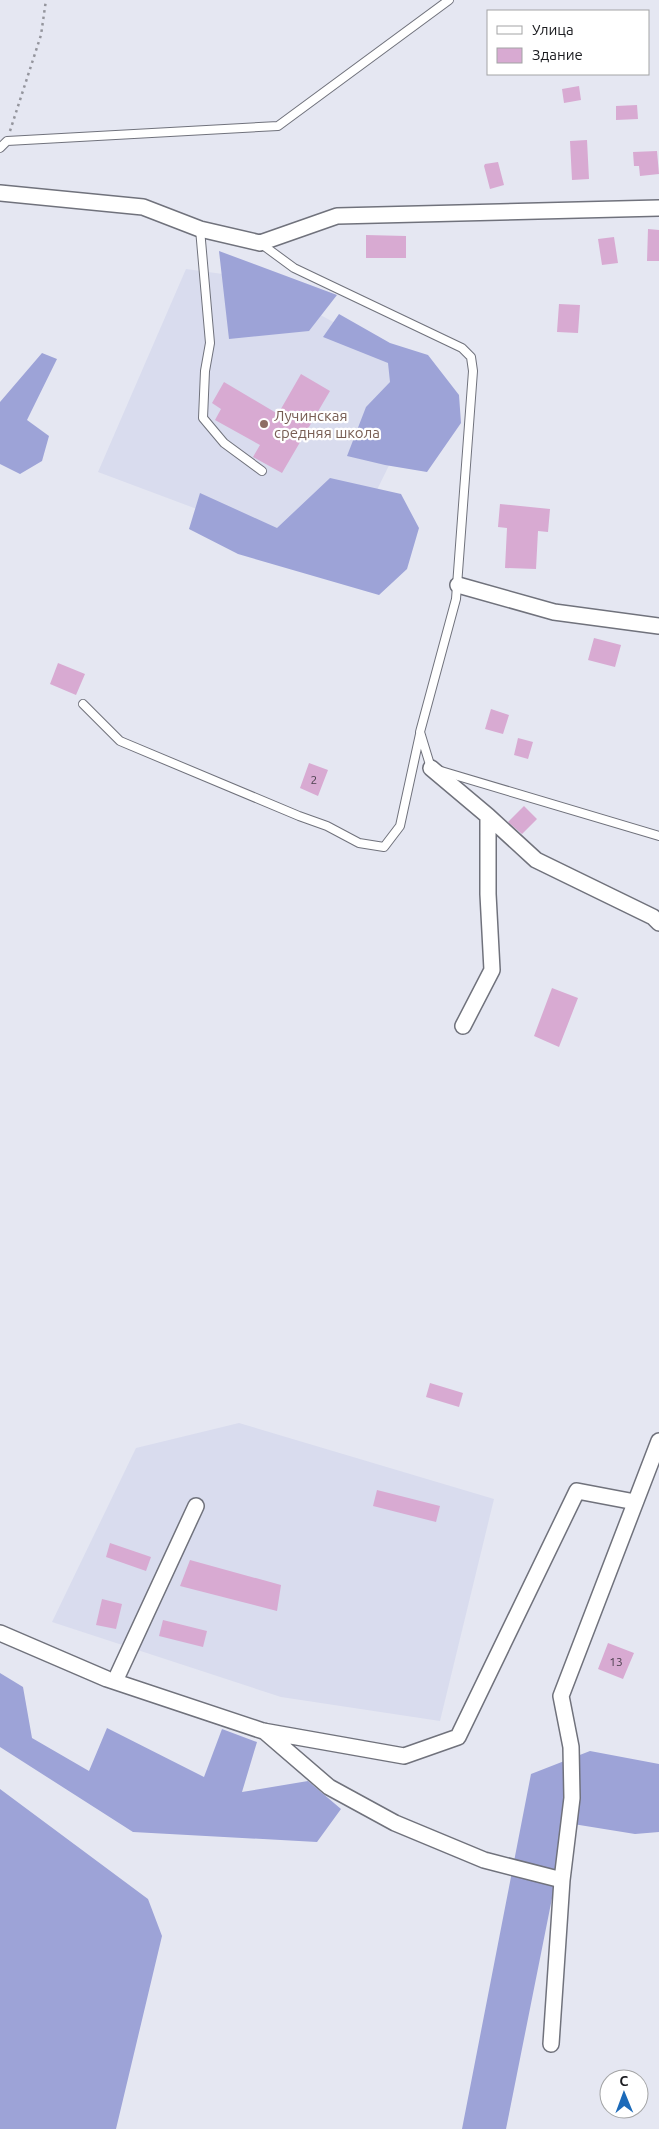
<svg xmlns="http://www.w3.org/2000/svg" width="659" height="2129" font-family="Ubuntu,sans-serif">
<rect width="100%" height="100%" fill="#e5e7f2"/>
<path fill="#d9dcee" d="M186 269 252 278 433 376 341 563 98 472Z
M239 1423 494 1499 440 1721 281 1697 52 1622 136 1448Z"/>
<path fill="#9da3d7" d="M219 251 337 295 309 331 229 339Z
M339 314 390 343 428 355 459 395 461 423 427 472 385 465 347 456 366 407 390 382 388 363 323 337Z
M42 353 57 359 27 420 49 436 42 461 20 474 0 464V402Z
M330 478 401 494 419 528 407 569 379 595 238 554 189 529 200 493 277 528Z
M0 1673 23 1687 32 1738 89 1771 107 1728 204 1777 222 1729 257 1742 242 1792 308 1781 341 1809 317 1842 133 1832 0 1747Z
M590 1751 659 1764V1832L635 1834 567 1823 506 2129H462L531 1774Z
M0 1789 148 1899 162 1936 116 2129H0Z"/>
<path fill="#d8aad2" d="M579 86 581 100 564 103 562 89Z
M637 105 638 119 616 120V106Z
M587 140 589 179 572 180 570 141Z
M657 151 659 174 640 176 639 166H634L633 152Z
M498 162 504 185 490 189 484 166 485 164Z
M648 229 659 230V261H647Z
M366 235 406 236V258H366Z
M614 237 618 263 602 265 598 239Z
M559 304 580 305 578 333 557 332Z
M301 374 330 391 282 473 253 457 260 445 215 420 221 409 212 403 224 382 278 414Z
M500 504 550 509 548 532 538 531 536 569 505 568 507 528 498 527Z
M594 638 621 645 615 667 588 660Z
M58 663 85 674 76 695 50 684Z
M491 709 509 715 503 734 485 729Z
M518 738 533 742 528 759 514 755Z
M309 763 328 770 318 796 300 788Z
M524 806 537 819 522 834 508 822Z
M552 988 578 998 559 1047 534 1036Z
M430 1383 463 1393 459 1407 426 1397Z
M377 1490 440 1506 436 1522 373 1506Z
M110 1543 151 1557 146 1571 106 1557Z
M190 1560 281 1585 277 1611 180 1586Z
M102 1599 122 1604 116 1629 96 1625Z
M163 1620 207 1631 203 1647 159 1636Z
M608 1643 634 1653 623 1679 598 1669Z"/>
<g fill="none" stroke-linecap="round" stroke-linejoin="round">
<defs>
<path id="service" d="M0 148 7 141 278 126 449 0
M200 229 210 343 205 371 203 418 224 443 262 471
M260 243 294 268 462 348 471 357 473 371 456 599 420 732 431 768 659 836
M83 704 120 741 299 816 327 826 359 843 384 847 400 826 420 734"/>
<path id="minor" d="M0 193 143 207 200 229 260 243 337 216 659 208
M458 585 554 612 659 626
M431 768 488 816V894L492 970 463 1026
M488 816 536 860 653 917 659 923
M0 1633 107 1679 263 1731 404 1756 458 1737 577 1491 635 1502
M115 1681 196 1506
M264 1731 329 1787 395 1823 484 1860 562 1880
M551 2044 562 1880 572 1798 571 1747 561 1696 659 1441"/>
</defs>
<use href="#service" stroke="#70727c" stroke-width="10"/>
<use href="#minor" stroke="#70727c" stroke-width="18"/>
<path stroke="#94959d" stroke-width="2.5" stroke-dasharray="2.5 4" stroke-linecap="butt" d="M10 131 41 35 46 0"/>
<use href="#service" stroke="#fff" stroke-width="8"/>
<use href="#minor" stroke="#fff" stroke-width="15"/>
</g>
<circle fill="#8d6e63" stroke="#fff" stroke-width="2" cx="264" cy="424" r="5"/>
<g text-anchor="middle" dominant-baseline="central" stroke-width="4.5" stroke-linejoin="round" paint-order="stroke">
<g font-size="12" fill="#4a3f4c">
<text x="314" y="779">2</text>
<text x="616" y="1661">13</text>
</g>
<g font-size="15" fill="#785e54" stroke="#fff" text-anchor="start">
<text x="274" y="415">Лучинская<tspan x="274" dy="17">средняя школа</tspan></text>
</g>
</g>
<rect x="487" y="10" width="162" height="65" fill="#ffffff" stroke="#a3a4a5"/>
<rect x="497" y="26" width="25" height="8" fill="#ffffff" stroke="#a3a4a5"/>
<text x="532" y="35" font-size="15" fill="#1a1b1f">Улица</text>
<rect x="497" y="48" width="25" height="15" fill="#d8aad2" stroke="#a3a4a5"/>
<text x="532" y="60" font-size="15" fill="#1a1b1f">Здание</text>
<g transform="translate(624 2094) rotate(359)"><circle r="24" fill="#ffffff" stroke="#a3a4a5"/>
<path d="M0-4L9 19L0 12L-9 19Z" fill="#1c6ab9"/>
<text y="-8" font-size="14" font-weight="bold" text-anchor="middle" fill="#1a1b1f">С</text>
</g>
</svg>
